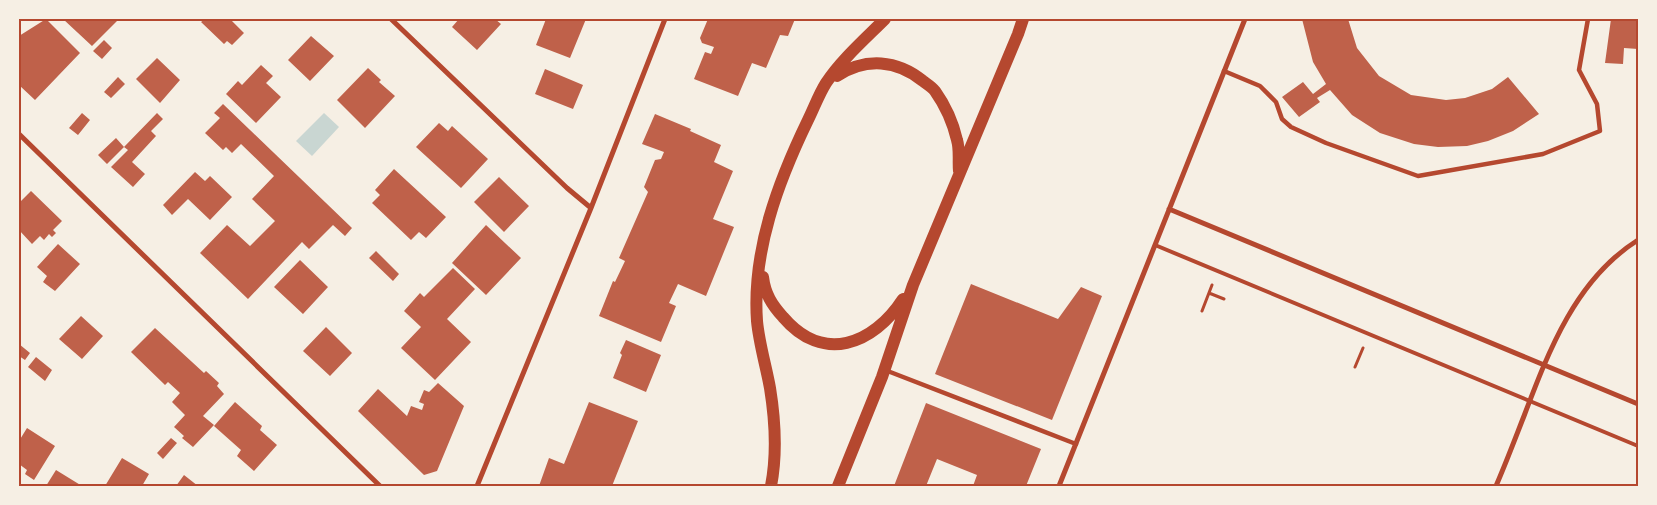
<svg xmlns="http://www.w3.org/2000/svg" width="1657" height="505" font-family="Signika,sans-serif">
<rect width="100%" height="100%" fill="#f6efe4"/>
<path fill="#c9d6d2" d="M324 113 339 127 312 156 296 141Z"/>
<path fill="#bf614a" d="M46 19 80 53 35 100 19 85V36Z
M63 19H119L92 46Z
M205 19H230L244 33 232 45 227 41 224 44 201 22Z
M459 19H495L501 24 477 50 452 27Z
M546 19H586L570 58 536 45Z
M708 19H795L788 36 780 35 766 68 752 63 738 96 694 79 705 52 711 54 714 47 702 43 700 38Z
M1302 19H1348L1357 48 1379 76 1411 95 1446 100 1465 98 1492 89 1508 77 1539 114 1513 131 1488 141 1467 146 1438 147 1414 144 1380 133 1352 115 1330 90 1317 98 1320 102 1299 117 1282 97 1303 82 1313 94 1326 84 1313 62Z
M1611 19H1638V49L1624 48 1623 64 1605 63Z
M311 36 334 56 310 81 288 60Z
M104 40 112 48 102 59 93 51Z
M157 58 180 80 160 103 136 79Z
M261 65 273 76 266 83 281 97 256 123 226 94 238 81 242 85Z
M368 68 381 80 379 82 395 96 365 128 337 100Z
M545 69 583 85 573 109 535 94Z
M118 77 125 84 111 98 104 92Z
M223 104 352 228 345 236 333 225 309 249 302 242 248 299 200 253 227 225 250 246 275 221 252 199 274 176 241 144 232 153 226 147 223 150 205 133 220 118 214 113Z
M82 113 90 120 78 135 69 128Z
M157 113 163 119 151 131 156 136 132 162 145 174 133 187 111 167 128 150 124 147Z
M655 114 691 129 690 131 721 145 714 162 733 171 713 219 734 227 706 296 678 284 669 303 676 306 661 342 599 316 613 281 615 282 625 261 619 258 648 192 644 187 655 160 661 159 664 152 642 144Z
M439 123 448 131 452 126 488 159 461 188 416 147Z
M116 138 124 147 107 164 98 155Z
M394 169 446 217 426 238 419 232 411 240 372 203 380 195 375 190Z
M195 172 205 181 210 176 232 197 210 220 188 199 172 215 163 205Z
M499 177 529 206 504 232 474 202Z
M31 191 62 221 53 230 56 233 52 237 49 234 44 240 40 236 32 244 19 230V203Z
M486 225 521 258 486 295 452 263Z
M58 244 80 264 55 291 43 282 47 276 37 267Z
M376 251 399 274 393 281 369 258Z
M300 260 328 287 303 314 274 287Z
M453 268 475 289 447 319 471 342 435 380 401 348 421 327 404 311 420 293 424 297Z
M971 284 1058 319 1081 287 1102 296 1052 420 935 374Z
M81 316 103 336 82 359 59 339Z
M326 327 352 353 330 376 303 351Z
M155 328 204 373 206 371 219 383 217 386 224 394 203 416 214 425 193 447 182 438 184 436 174 427 185 415 172 402 180 393 168 382 165 385 131 352Z
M626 340 661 355 646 392 613 378 622 355 620 353Z
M19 344 30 353 25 360 19 356Z
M36 357 52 370 45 381 28 367Z
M438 383 464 406 437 471 424 475 358 411 378 389 407 416 411 406 422 410 424 404 419 402 424 390 429 392Z
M235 402 262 426 260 430 277 445 254 471 237 456 241 450 214 426Z
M589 402 638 421 612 486H539L549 458 564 464Z
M926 403 1041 449 1026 486H973L977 475 937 459 926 486H894Z
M27 428 55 446 34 480 25 474 27 470 19 464V441Z
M171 438 177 443 163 459 157 453Z
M122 458 149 474 142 486H105Z
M56 470 82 486H46Z
M184 475 198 486H176Z"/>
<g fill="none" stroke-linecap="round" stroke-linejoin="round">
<path stroke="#b5482f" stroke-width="3" d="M1209 293 1224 299
M1202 311 1212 285
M1355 367 1363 348"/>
<path stroke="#b5482f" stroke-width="4" d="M1155 245 1638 446"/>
<path stroke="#b5482f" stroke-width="4.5" d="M1224 71 1260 86 1276 102 1282 119 1291 127 1326 143 1418 176 1543 154 1600 131 1597 104 1579 70 1588 19
M885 370 1076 444"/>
<path stroke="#b5482f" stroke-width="5" d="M391 19 567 188 591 208
M19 134 380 486
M1169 209 1638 404
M477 486 591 208 665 19
M1059 486 1245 19
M1496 486C1506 463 1515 439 1524 416 1549 350 1576 279 1638 240"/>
<path stroke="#b5482f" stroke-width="12" d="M837 76C866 57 897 60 923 81 927 84 932 87 935 91 945 105 953 123 957 140 960 150 958 161 959 171
M763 277C765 294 772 305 783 317 823 364 873 345 903 299
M771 486C777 455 775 419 770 388 766 366 759 343 757 321 752 251 778 182 808 120 814 108 819 94 826 83 841 60 866 38 885 19
M838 486 882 377 913 285 1018 34 1023 19"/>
</g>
<rect width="1657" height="505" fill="none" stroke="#f6efe4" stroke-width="40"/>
<rect x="20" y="20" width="1617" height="465" fill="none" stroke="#b5482f" stroke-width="2"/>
</svg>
